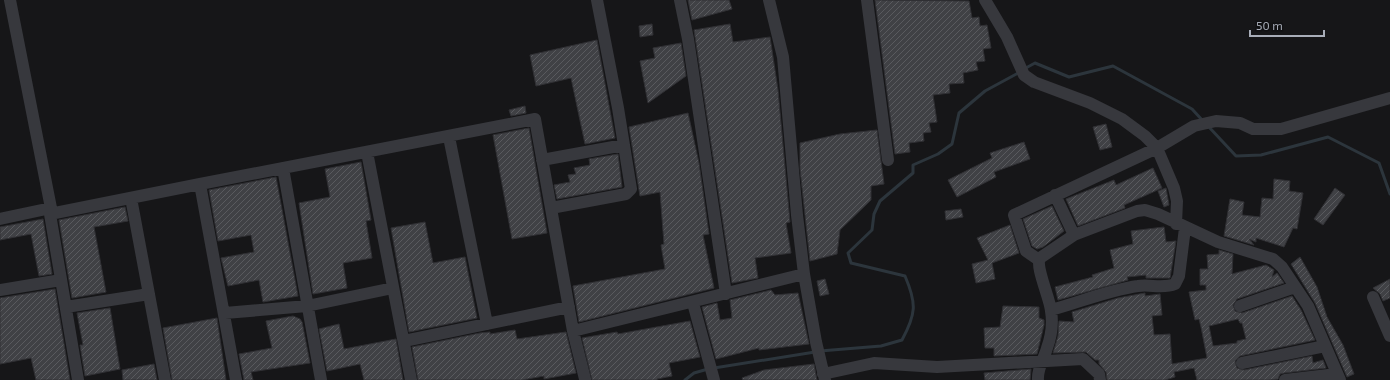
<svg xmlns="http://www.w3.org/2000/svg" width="1390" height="380" font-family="'Exo 2',sans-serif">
<defs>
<pattern id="building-hatch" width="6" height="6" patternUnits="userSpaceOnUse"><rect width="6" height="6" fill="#404145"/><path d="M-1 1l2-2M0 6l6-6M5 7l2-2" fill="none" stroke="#595a5e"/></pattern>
</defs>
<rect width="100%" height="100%" fill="#161618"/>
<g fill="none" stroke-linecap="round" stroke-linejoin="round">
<path stroke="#2c353c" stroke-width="3" d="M1024 69 1035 63 1069 77 1113 66 1192 109 1203 121
M1208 126 1236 156 1261 155 1328 137 1379 163 1390 194
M820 351 881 346 902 340C916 314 917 304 905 276L851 263 848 253 872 230 874 214 880 201 913 173V165L938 154 952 144 959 113 985 91 1020 72
M714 368 815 352
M685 380 694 373 708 369"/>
</g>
<path fill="url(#building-hatch)" stroke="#303034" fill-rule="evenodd" d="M688 0H729L732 9 692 20Z
M875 0 969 1 972 18 979 17 980 26 987 25 991 48 983 49 985 61 976 62 978 70 963 73 964 83 949 84 950 93 933 95 937 122 929 123 931 132 923 133 924 141 909 143 910 152 895 154Z
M652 24 653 35 640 37 639 26Z
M730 24 733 42 770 37 778 90 790 222 786 223 791 253 755 258 758 278 732 283 694 30Z
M597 40 615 138 585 144 571 78 536 86 530 55Z
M681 43 686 76 648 103 640 61 655 58 653 48Z
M525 106 526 113 511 116 509 110Z
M688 113 699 163 709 234 703 235 714 288 579 322 573 286 665 269 661 245 664 244 660 192 640 196 629 127Z
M1106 124 1112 147 1100 150 1093 127Z
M529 128 547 233 512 239 493 135Z
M877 130 884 184 871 186V200L840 230 837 254 810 261 800 169V143L840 134Z
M1024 142 1030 159 994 172 996 177 957 197 948 180 992 158 990 153Z
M618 154 622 187 557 199 554 185 570 182 568 175 576 174 574 168 590 165 589 159Z
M361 162 371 220 366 221 372 258 343 263 347 288 313 294 299 203 330 197 325 169Z
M1153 168 1162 188 1124 205 1125 208 1078 226 1066 199 1114 180 1116 185Z
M276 177 298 296 263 302 259 280 228 286 221 258 254 252 251 235 218 241 209 190Z
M1274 179 1290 181 1289 191 1303 193 1297 229 1293 228 1284 247 1256 238V242L1249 239 1254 245 1224 236 1230 199 1244 202 1242 215 1260 217 1262 198 1273 199Z
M1166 188 1169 205 1164 207 1158 191Z
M1335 188 1345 195 1323 225 1314 219Z
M1052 206 1064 231 1043 247 1037 249 1032 246 1023 219Z
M125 207 128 221 94 227 106 292 72 298 59 220Z
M961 209 963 217 946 220 945 211Z
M43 219 52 274 39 276 31 234 0 240V227Z
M425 222 433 263 465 257 477 318 409 332 391 228Z
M1010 225 1019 253 992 263 995 279 976 283 972 264 988 260 977 238Z
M1164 227 1166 242 1176 241 1170 278H1146V275L1127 277 1128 280 1058 300 1055 287 1093 277 1092 275 1114 268 1110 250 1133 244 1131 231Z
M1219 250 1233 254 1232 274 1266 265 1274 270 1272 277 1277 273 1284 283 1237 299 1233 305 1235 311 1242 313 1292 296 1301 310 1315 340 1240 356 1235 361 1237 368 1244 370 1312 356 1313 363 1323 360 1326 368 1284 373 1280 374 1278 379 1269 380H1197L1194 368 1174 372 1175 377 1165 380H1107L1106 372 1099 364V360H1095L1086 352 1053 353 1058 336 1059 321 1074 322 1072 312 1118 298 1145 293V296L1160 294 1162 315 1152 316 1154 335 1170 334 1172 364 1207 358 1201 327 1199 319 1195 320 1189 292 1206 290V285H1200V269H1208L1207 255 1219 254ZM1238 319 1240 323H1242L1246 339 1237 341V343L1213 346 1209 326Z
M1300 257 1317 287 1327 317 1343 345 1354 374 1347 377 1315 303 1291 264Z
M825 279 829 294 820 296 817 281Z
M1390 279V298L1383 301 1380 294 1373 288Z
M55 289 70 380H36L31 358 0 364V298Z
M771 290 775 295 798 293 809 344 759 350V348L716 359 702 307 717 303 720 320 732 318 730 300Z
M1003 306 1039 307V318L1044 320V325L1037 354 994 356V348H985L984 328 1000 327Z
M110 308 120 369 85 376 80 345H83L77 313Z
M293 316 300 319 302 322 310 363 251 372 253 380H244L239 354 272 348 266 321Z
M217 318 226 380H172L163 328Z
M690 321 700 357 669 363 672 376 657 379V380H592L582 338 617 332 618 334Z
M339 324 344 349 396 339 403 380H364L360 364 327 371 319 329Z
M515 330 517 339 566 332 576 373 544 379V376L522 380H418L412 347 480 333 490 332V334Z
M154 364 157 380H123L122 370Z
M814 364 817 380H743L742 378 764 370Z
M1031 369 1030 380H985L984 373Z"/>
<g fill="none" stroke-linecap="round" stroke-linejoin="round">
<path stroke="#37383d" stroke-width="12" d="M680 0 688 39 726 294
M769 0 783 57 797 215 804 274
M867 0 888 160
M985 0 1007 37 1024 75 1034 82 1090 103 1122 119 1145 136 1157 148 1014 215 1026 251 1039 260
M449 137 487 324
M367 152 411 380
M542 160 624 145
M283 168 321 380
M1055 195 1074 235
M131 198 165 380
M551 208 626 194 631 189 618 108 597 0
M0 219 51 208 10 0
M1176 224 1177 201 1174 188 1157 148 1194 126 1216 121 1240 123 1253 129H1281L1390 98
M0 290 61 280
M1373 297 1390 336
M693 303 714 380
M1240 306 1295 287
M66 307 149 294
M1051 310C1080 302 1109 290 1138 286 1150 284 1163 289 1175 284L1179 276 1185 228
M225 313 307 306 393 288
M404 341 569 307
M1242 363 1325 346
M823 374 874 363 937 367 1083 359 1099 374 1100 380
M585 379 573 331 804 274 816 342 825 380
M78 380 50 214 200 184
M236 380 200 184 535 119 573 331
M1038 380C1037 368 1044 359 1047 348 1051 337 1053 323 1051 311 1050 298 1035 267 1040 258L1074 235 1137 211 1145 210 1158 214 1218 242 1273 259 1282 267 1308 306 1340 380
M1285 380 1337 374"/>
</g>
<path d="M1250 30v6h74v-6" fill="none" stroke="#a8adb8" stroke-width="2"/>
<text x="1256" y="30" font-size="12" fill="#a8adb8" stroke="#111113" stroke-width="3" paint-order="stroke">50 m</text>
</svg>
